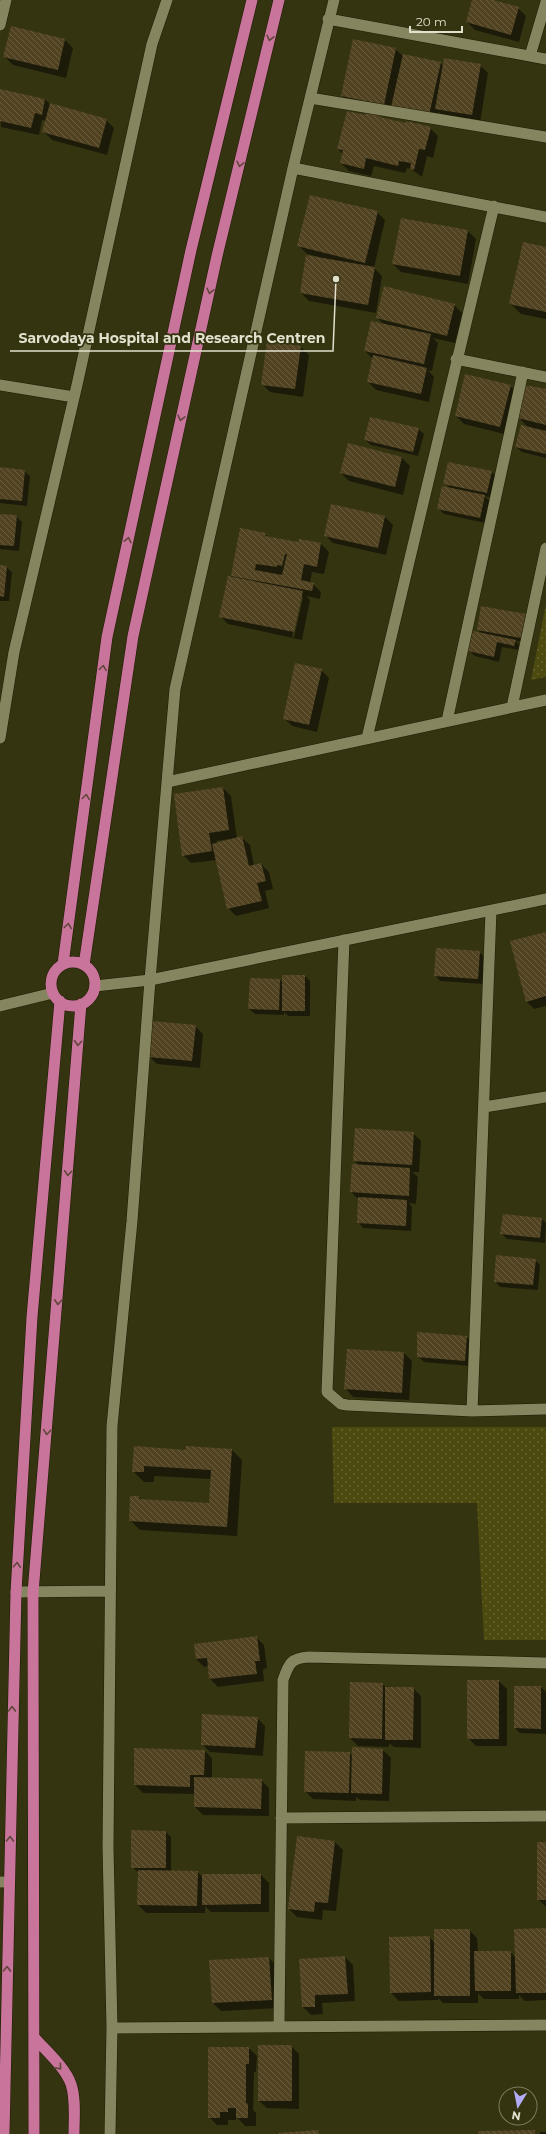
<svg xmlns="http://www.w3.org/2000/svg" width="546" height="2134" font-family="Montserrat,sans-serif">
<defs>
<pattern id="park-dots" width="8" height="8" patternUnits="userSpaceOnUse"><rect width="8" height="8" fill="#4c4a0e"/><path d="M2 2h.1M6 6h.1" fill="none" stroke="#666430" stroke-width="1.8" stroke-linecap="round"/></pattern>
<pattern id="building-back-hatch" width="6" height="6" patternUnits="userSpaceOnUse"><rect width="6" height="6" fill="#514322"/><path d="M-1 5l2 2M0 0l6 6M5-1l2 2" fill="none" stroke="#6a5e41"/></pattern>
</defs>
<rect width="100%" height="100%" fill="#353411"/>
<path fill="url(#park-dots)" d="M546 604V677L531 680Z
M332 1427H546V1640H484L477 1503H334Z"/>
<path fill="#0007" fill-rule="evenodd" d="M473 0H489L518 8 526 16 519 42 475 30 467 22Z
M65 40 73 48 66 78 13 65 5 57Z
M395 49 403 56 441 63 443 66 480 65 488 73 480 123 444 117 439 112 437 123 350 104 342 96Z
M0 90 45 99 51 105 106 120 114 128 107 155 52 140 44 132 47 121 42 120 39 135 1 127Z
M366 116H380L384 119 406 125 430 128 438 136 433 158 427 156 422 177 411 169 407 168 405 173 374 166 371 176 349 171 341 163 343 154 338 149Z
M377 212 385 220 374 268 382 276 376 313 309 301 301 293 319 257 307 254 299 246Z
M402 219 468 231 476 239 468 284 401 272 393 264Z
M546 248V319L521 314 510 303Z
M454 305 462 313 455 343 433 338 438 343 432 371 428 370 434 377 429 402 376 390 368 382 373 359 365 351 385 325 377 318Z
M301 347 309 355 303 397 270 392 262 384Z
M510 386 518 393 508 435 464 424 456 416Z
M546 391V458L522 452 516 447 528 427 519 418Z
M418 429 424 434 418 456 371 445 365 440Z
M348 444 402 458 410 466 403 495 349 481 341 473Z
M0 468 24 471 30 476 27 506 0 503Z
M492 472 497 477 493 498 484 496 490 501 485 523 444 514 438 508 450 488 445 483Z
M0 515 16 516 22 522 19 551 0 549Z
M385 517 393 525 386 555 333 543 325 535Z
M241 529 265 534 269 538 299 543 321 544 329 552 324 574 312 572 310 583 313 584 321 592 320 599 306 596 310 600 302 640 228 624 220 616 231 577ZM301 597H303L294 637H292Z
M0 566 6 567 12 572 9 601H0Z
M525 615 531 620 526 643 516 641 520 646 519 650 502 647 499 662 475 656 469 651 482 634 478 630Z
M321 670 329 678 317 732 292 726 284 718Z
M223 788 231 796 237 839 242 838 250 845 254 865 261 864 269 872 273 889 265 891 269 908 236 916 228 908 217 860 191 863 183 855ZM230 839V840L217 843 216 841Z
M546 933V1006L534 1009 526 1001Z
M479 952 485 957 483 984 440 981 435 975Z
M305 976 310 981V1016H288L284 1012V1015L255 1014 249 1009 280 980 283 983Z
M195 1026 203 1034 200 1068 157 1064 149 1056Z
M413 1133 421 1141 419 1172H412L418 1177 416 1204 409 1203 412 1207 411 1231 363 1228 358 1222 359 1200 351 1192 359 1166 354 1160Z
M542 1219 546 1223 545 1243 507 1239 502 1234Z
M535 1260 540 1265 538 1290 500 1287 495 1281Z
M467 1337 472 1343 470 1366 424 1362 418 1356Z
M404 1353 412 1361 409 1400 353 1397 346 1389Z
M135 1447 186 1451 232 1450 242 1460 237 1536 140 1530 130 1520 139 1497 141 1500 210 1504 211 1479 154 1476V1482H144L133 1471Z
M256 1637 264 1645 267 1668 263 1669 264 1681 218 1687 210 1679 209 1666 204 1667 196 1659Z
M499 1681 507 1689V1746H476L468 1738Z
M351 1683 383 1684 386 1688H413L421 1696V1748L394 1747 389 1743V1747L358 1746 350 1738Z
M515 1687H541L546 1692V1734L520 1733 515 1728Z
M257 1718 265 1726 263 1756 210 1752 202 1744Z
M135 1749 204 1750 212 1758V1779L261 1780 269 1788V1816L203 1815 195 1807V1794L143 1793 135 1785Z
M383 1750 391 1758 389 1801 360 1800 356 1797V1801L313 1799 305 1791 349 1753 353 1756Z
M166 1832 171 1837V1871L197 1872 203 1877 261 1875 269 1883V1912H211L205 1906V1913H146L138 1905V1872L132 1867Z
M297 1837 335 1842 343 1850 336 1911 323 1910 322 1920 297 1917 289 1909Z
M546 1843V1907L538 1899Z
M546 1929V2000L525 2001 519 1995V1999H484L478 1993V2003H443L438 1998V2000L399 2001 391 1993 429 1937 435 1943 469 1930 477 1938 478 1952H510L516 1957Z
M345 1957 353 1965 355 2001 322 2003 323 2014 311 2015 303 2007Z
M269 1958 277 1966 279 2008 221 2011 213 2003 210 1961Z
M291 2046 299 2054V2109L267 2108 259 2101Z
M249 2048 257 2056 256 2072H254L253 2110 256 2113V2126H245L236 2116V2120H228V2125H217L209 2117Z
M540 2132H546V2134H540Z"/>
<path fill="url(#building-back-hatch)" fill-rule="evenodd" d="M472 0H493L519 7 511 35 466 22Z
M11 26 65 39 58 70 3 57Z
M353 39 396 48 384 105 341 96Z
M403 54 441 62 429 115 391 107Z
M444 58 481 64 472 115 435 109Z
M0 89 45 99 42 115 35 113 31 128 0 121Z
M50 103 107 119 99 148 42 132Z
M347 111 365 115 366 111 381 115 380 117 405 123 406 121 431 127 425 150 419 149 414 170 410 169 411 163 399 161 398 166 366 158 364 169 340 163 343 150 337 149Z
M310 195 378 211 365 263 297 246Z
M401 218 468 230 460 276 392 264Z
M523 242 546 247V312L509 304Z
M306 255 375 267 368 305 300 293Z
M384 286 455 304 447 336 376 318Z
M371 321 431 334 424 364 364 351Z
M267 341 301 346 295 389 261 385Z
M373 355 427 368 421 394 367 382Z
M465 374 511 385 500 427 455 416Z
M525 385 546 389V425L518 418Z
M370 417 419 428 413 452 364 440Z
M521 425 546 431V454L515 447Z
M348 443 402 457 395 487 340 473Z
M448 462 492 471 487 493 443 484Z
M0 467 25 470 22 501 0 499Z
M442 486 485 495 480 518 437 509Z
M331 504 385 516 378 548 324 536Z
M0 514 17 515 14 546 0 545Z
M240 528 266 533 265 536 298 542 299 539 321 543 317 567 304 564 301 580 314 583 312 591 231 576ZM285 554H287L282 575 255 570 256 564 277 567V565L282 566Z
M0 565 7 566 4 597 0 596Z
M228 576 303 591 294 632 219 617Z
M481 606 526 614 521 638 477 630Z
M473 631 516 640 514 646 497 642 494 657 468 651Z
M295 663 322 669 309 725 283 719Z
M223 787 229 830 209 833 212 851 182 856 174 794Z
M242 836 249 866 261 863 266 881 257 883 262 901 227 909 212 844Z
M546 932V996L526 1002 510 941Z
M436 948 480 951 478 979 434 976Z
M282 975H305V1011H282Z
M250 978 280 979 279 1010 248 1009Z
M151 1021 196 1025 192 1061 148 1057Z
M355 1128 414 1132 412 1165 353 1161Z
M352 1164 410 1168 409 1196 350 1192Z
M358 1197 407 1200 406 1226 357 1223Z
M503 1214 542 1218 540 1238 500 1234Z
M496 1255 536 1259 533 1285 494 1282Z
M417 1332 467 1336 465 1361 417 1357Z
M347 1349 404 1352 402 1393 344 1389Z
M134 1446 185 1450 186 1446 232 1449 227 1527 129 1521 130 1496H139V1499L209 1503 211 1470 144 1466V1472H132Z
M257 1636 260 1661H255L257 1674 209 1679 207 1658 196 1659 194 1644Z
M467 1680H499V1739H467Z
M350 1682 383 1683 382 1739 349 1738Z
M514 1686H541V1729L514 1728Z
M385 1687H414L413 1740H385Z
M202 1714 258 1717 255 1748 201 1745Z
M352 1747 383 1749 382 1794 351 1793Z
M134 1748 205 1750 204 1775H190V1787L134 1785Z
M305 1751 350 1752 349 1793 304 1792Z
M194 1777 262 1779 261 1809 194 1807Z
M131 1830 166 1831V1868H131Z
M297 1836 335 1841 328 1903 315 1902 314 1912 288 1909Z
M537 1842H546V1900H537Z
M138 1870 198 1871 197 1906 137 1905Z
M202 1874H261V1904L202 1905Z
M546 1928V1993H516L514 1929Z
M434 1929H470V1996H434Z
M430 1936 431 1992 390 1993 389 1937Z
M474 1951H511V1991H475Z
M345 1956 348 1994 315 1995V2007H302L299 1959Z
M269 1957 272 2000 212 2003 209 1960Z
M258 2045H292V2101H258Z
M208 2047H249V2064H246V2103L248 2104V2118H236V2108H228V2112H220V2118H208Z
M318 2130 319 2134H279V2133Z
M535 2130V2134H478V2131Z"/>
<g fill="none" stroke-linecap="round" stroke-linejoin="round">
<defs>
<path id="minor" d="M328 19 546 59
M0 25 6 0
M530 56 546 2
M310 98 546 137
M293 168 546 217
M456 359 546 377
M0 385 74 397
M512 707 546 548
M447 721 523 372
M0 738 14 652 77 385 152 44 167 0
M367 738 494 206
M167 782 546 700
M344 940 327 1392 341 1404 347 1405 472 1411 546 1409
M484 1107 546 1097
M472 1411 491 911
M16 1592 110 1591
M281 1818 546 1816
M0 1882H9
M279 2026 283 1680C289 1663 291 1658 309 1657L546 1663
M112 2028 546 2025
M110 2134 112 2028 108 1847 112 1426 132 1221 150 980 175 689 293 168 334 0"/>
<path id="tertiary" d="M95 986 150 980 546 899
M0 1006 53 993"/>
<path id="trunk" d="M51 984a22 22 0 1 1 44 0a22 22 0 1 1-44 0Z
M63 964 107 637 191 250 252 0
M84 965 133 636 217 256 279 0
M34 2037C46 2051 65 2067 71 2084 76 2099 74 2118 74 2134
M4 2134 16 1592 32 1317 60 1001
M34 2134 33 1593 81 1004"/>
</defs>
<use href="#minor" stroke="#1d1b00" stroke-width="12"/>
<use href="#tertiary" stroke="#1d1b00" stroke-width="12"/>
<use href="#trunk" stroke="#1d1b00" stroke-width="12"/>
<use href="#minor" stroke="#858560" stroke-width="11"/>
<use href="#tertiary" stroke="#858560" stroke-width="11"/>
<use href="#trunk" stroke="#c8749b" stroke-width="11"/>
</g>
<defs><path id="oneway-chevron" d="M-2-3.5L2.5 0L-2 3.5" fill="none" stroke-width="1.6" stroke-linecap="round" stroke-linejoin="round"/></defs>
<g stroke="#61473a">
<use href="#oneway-chevron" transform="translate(270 38) rotate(104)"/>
<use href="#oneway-chevron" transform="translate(240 164) rotate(104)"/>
<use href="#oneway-chevron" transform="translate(210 291) rotate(103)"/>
<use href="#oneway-chevron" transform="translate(181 418) rotate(103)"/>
<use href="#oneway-chevron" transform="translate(128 540) rotate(-78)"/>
<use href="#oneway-chevron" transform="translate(103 668) rotate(-82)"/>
<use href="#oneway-chevron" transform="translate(86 797) rotate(-82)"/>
<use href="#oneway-chevron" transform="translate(68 926) rotate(-82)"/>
<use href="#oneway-chevron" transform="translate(78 1043) rotate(94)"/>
<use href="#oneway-chevron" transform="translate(68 1173) rotate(94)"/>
<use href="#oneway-chevron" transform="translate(58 1302) rotate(94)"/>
<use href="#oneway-chevron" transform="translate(47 1432) rotate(95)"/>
<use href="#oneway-chevron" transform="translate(17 1565) rotate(-87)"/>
<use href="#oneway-chevron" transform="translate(12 1709) rotate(-89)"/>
<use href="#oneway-chevron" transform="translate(10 1839) rotate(-89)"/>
<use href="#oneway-chevron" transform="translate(7 1969) rotate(-89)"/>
<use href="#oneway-chevron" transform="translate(59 2067) rotate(49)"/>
</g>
<path fill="none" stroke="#e1e1ce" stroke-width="1.5" d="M336 279L333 351H10"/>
<circle fill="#e1e1ce" stroke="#353411" stroke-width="1.5" cx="336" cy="279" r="4"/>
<g font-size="14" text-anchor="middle" font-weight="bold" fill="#e1e1ce" stroke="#353411" stroke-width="3.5" stroke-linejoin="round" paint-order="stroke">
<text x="172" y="343">Sarvodaya Hospital and Research Centren</text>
</g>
<g transform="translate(518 2106) rotate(190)"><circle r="19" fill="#353411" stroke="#7a795d"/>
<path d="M0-3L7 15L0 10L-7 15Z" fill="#b3adf9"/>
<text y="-6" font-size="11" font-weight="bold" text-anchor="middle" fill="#e1e1ce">N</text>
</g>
<path d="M410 26v6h52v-6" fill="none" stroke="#e1e1ce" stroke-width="2"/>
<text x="416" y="26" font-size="12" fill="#e1e1ce" stroke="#353411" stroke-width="3" paint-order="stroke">20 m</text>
</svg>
